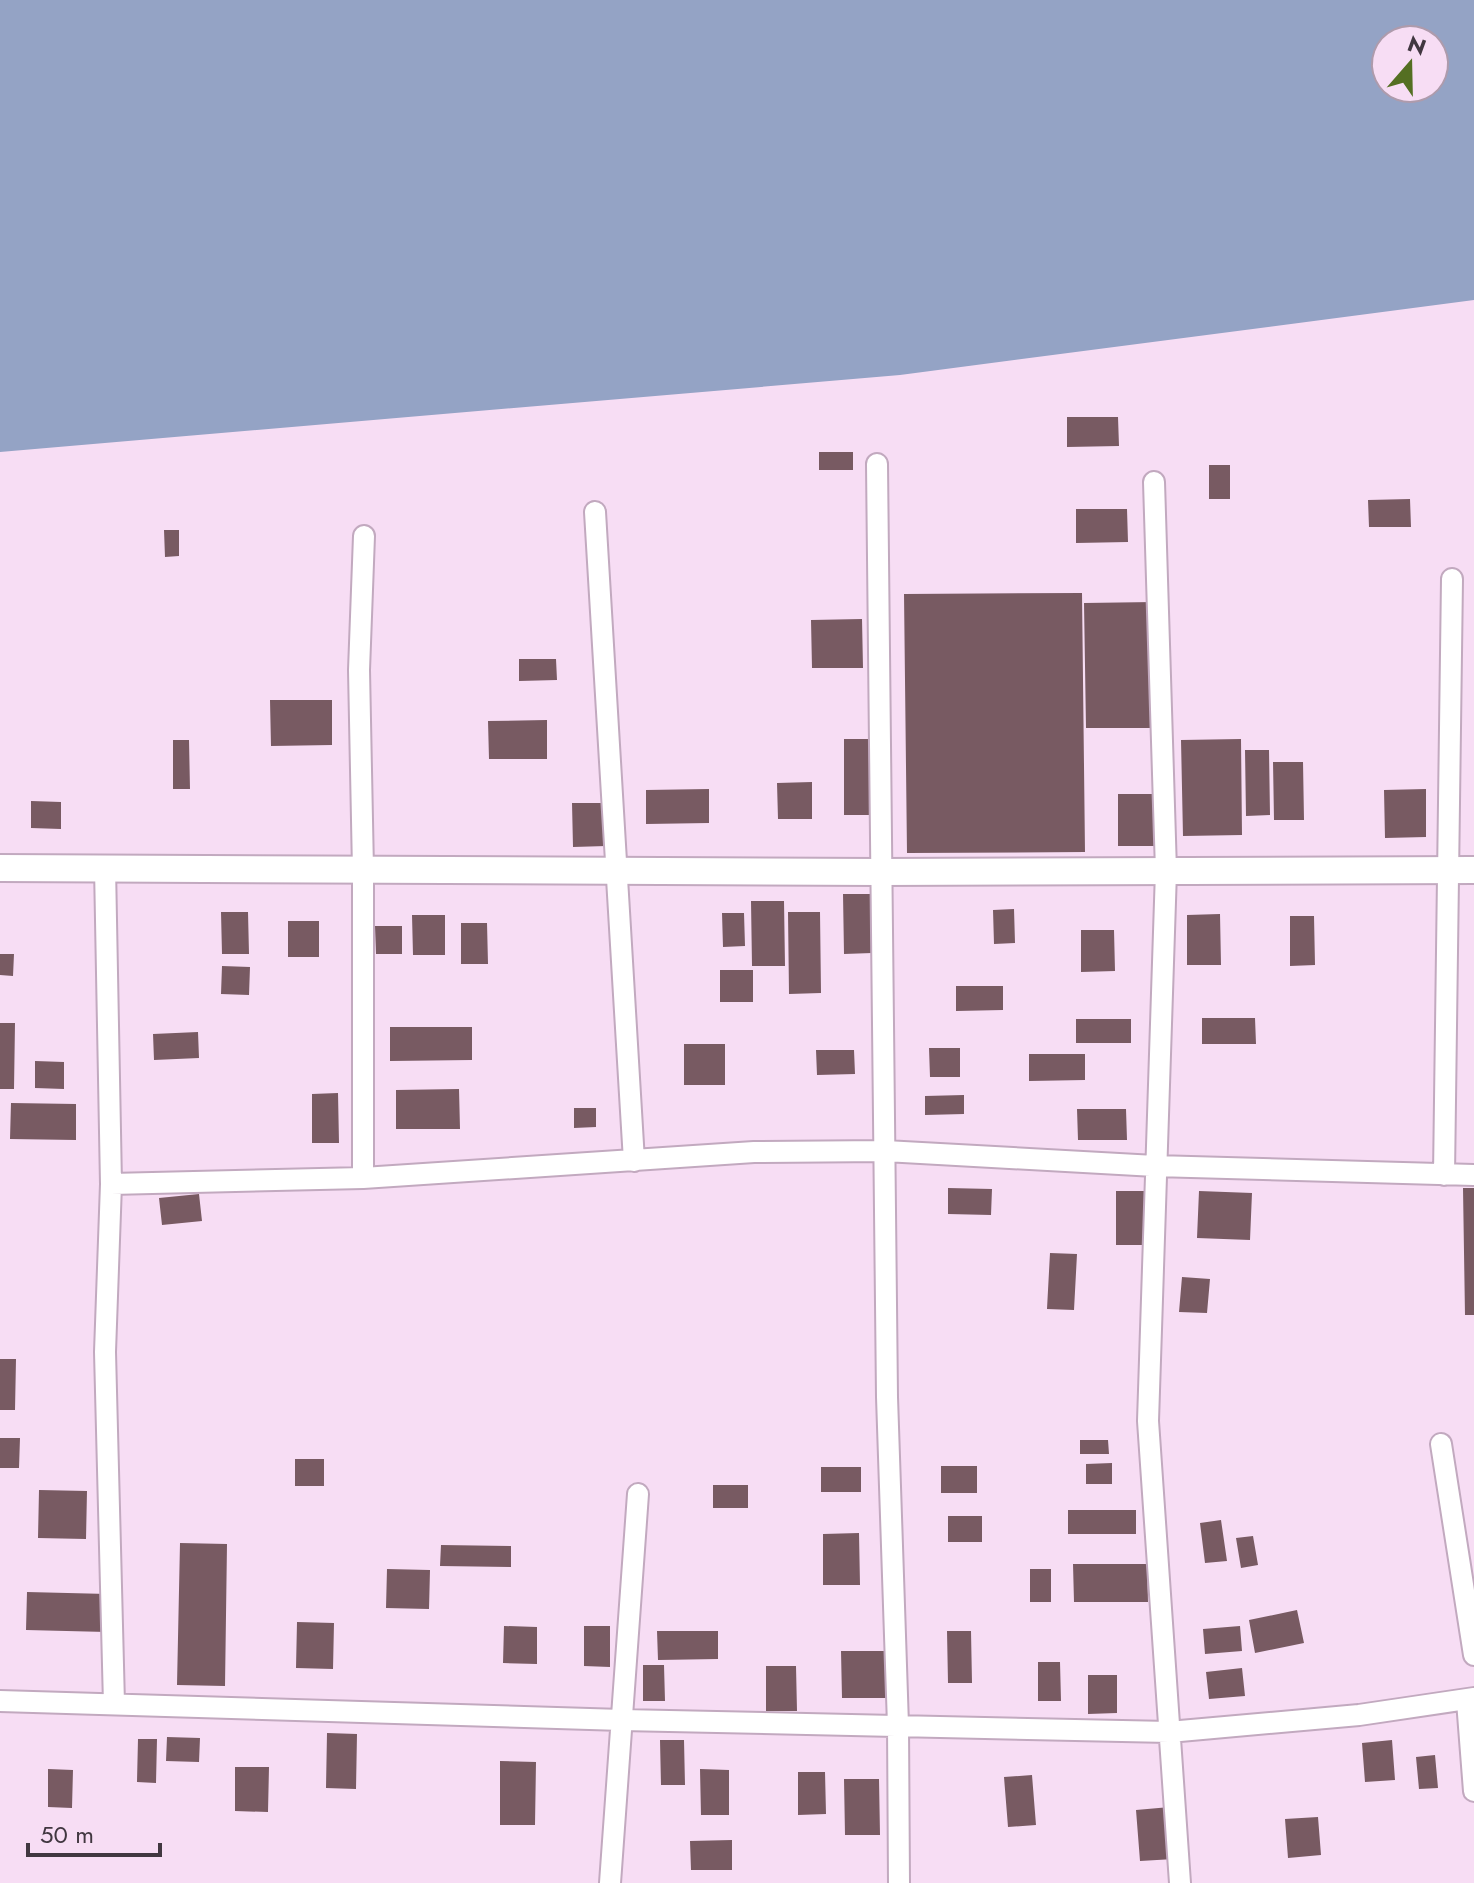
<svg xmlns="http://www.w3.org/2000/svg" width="1474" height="1883" font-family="Jost,sans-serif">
<rect width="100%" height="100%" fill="#f7ddf4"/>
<path fill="#94a3c5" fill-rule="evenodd" d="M0 0H1474V300L900 375 0 452ZM1386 40H1434V88H1386Z"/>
<path fill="#785a62" d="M1067 417H1118L1119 446 1067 447Z
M819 452H853V470H819Z
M1209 465H1230V499H1209Z
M1410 499 1411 527H1369L1368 500Z
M1076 509H1127L1128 542 1076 543Z
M164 530H179V556L165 557Z
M1082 593 1085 852 907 853 904 594Z
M1154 602 1156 728H1086L1084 603Z
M862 619 863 668H812L811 620Z
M519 659H556L557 680 519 681Z
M270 700H332V745L271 746Z
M547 720V759H489L488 721Z
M844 739H874L875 815H844Z
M1241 739 1242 835 1183 836 1181 740Z
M173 740H189L190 789H173Z
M1245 750H1269L1270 815 1246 816Z
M1273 762H1303L1304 820H1274Z
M812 782V819H778L777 783Z
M709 789V823L646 824V790Z
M1426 789V837L1385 838 1384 790Z
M1118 794H1156V846H1118Z
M31 801 61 802V829L31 828Z
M572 803H605L606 846 573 847Z
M843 894H871L872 953 844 954Z
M751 901H784L785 966H752Z
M1014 909 1015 943 994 944 993 910Z
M221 912H248L249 954H222Z
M788 912H820L821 993 789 994Z
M722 913H744L745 946 723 947Z
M1220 914 1221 965H1187V915Z
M412 915H445V955H413Z
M1290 916H1314L1315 965 1290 966Z
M288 921H319V957H288Z
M461 923H487L488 964H461Z
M375 926H402V954H376Z
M1081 930H1114L1115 971 1081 972Z
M0 954H14L13 976 0 975Z
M222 966 250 967 249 995 221 994Z
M720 970H753V1002H720Z
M956 986H1003V1010L956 1011Z
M1202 1018H1255L1256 1044H1202Z
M1076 1019H1131V1043H1076Z
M0 1023H15L14 1089H0Z
M390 1027H472V1060L390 1061Z
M198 1032 199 1058 154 1060 153 1034Z
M684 1044H725V1085H684Z
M929 1048H960V1077H930Z
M816 1050H854L855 1074 817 1075Z
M1029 1054H1085V1080L1029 1081Z
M35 1061 64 1062V1089L35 1088Z
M459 1089 460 1129H396V1090Z
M338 1093 339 1143H312V1094Z
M964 1095V1114L925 1115V1096Z
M11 1103 76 1104V1140L10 1139Z
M574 1108H596V1127L574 1128Z
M1077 1109H1126L1127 1140H1078Z
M948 1188 992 1189 991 1215 948 1214Z
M1463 1188H1474V1315H1465Z
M1116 1191H1145V1245H1116Z
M1199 1191 1252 1193 1250 1240 1197 1238Z
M199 1194 202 1221 162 1225 159 1198Z
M1050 1253 1077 1254 1074 1310 1047 1309Z
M1182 1277 1210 1279 1207 1313 1179 1312Z
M0 1359H16L15 1410H0Z
M0 1438H20L19 1468H0Z
M1080 1440H1108L1109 1454H1080Z
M295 1459H324V1486H295Z
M1112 1463V1484H1086V1464Z
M941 1466H977V1493H941Z
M821 1467H861V1492H821Z
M713 1485H748V1508H713Z
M39 1490 87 1491 86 1539 38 1538Z
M1068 1510H1136V1534H1068Z
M948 1516H982V1542H948Z
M1221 1520 1227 1561 1205 1563 1200 1523Z
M859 1533 860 1585H823V1534Z
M1253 1536 1258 1565 1241 1568 1236 1538Z
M180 1543 227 1544 225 1686 177 1685Z
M441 1545 511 1546V1567L440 1566Z
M1073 1564H1147L1148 1602H1074Z
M387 1569 430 1570 429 1609 386 1608Z
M1030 1569H1051V1602H1030Z
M27 1592 108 1594 107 1632 26 1630Z
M1297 1610 1304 1643 1255 1653 1249 1620Z
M297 1622 334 1623 333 1669 296 1668Z
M504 1626 537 1627V1664L503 1663Z
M584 1626H610V1667L584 1666Z
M1240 1626 1242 1651 1205 1654 1203 1629Z
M657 1631H718V1659L658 1660Z
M947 1631H971L972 1683H948Z
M841 1651H887L888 1698H842Z
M1038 1662H1060L1061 1701H1038Z
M643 1665H664L665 1701H643Z
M766 1666H796L797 1711H766Z
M1242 1668 1245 1696 1209 1699 1206 1672Z
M1088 1675H1117V1713L1088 1714Z
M327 1733 357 1734 356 1789 326 1788Z
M167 1737 200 1738 199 1762 166 1761Z
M138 1739H157L156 1783 137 1782Z
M660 1740H684L685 1785H661Z
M1392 1740 1395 1780 1365 1782 1362 1743Z
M1435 1755 1438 1788 1419 1789 1416 1757Z
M500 1761 536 1762 535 1825H500Z
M235 1767H269L268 1812 235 1811Z
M48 1769 73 1770 72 1808 48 1807Z
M700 1769 729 1770V1815H701Z
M798 1772H825L826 1814 798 1815Z
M1032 1775 1036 1825 1008 1827 1004 1777Z
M844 1779H879L880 1835H845Z
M1170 1807 1174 1859 1140 1861 1136 1810Z
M1318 1817 1321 1855 1288 1858 1285 1819Z
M732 1840V1870H691L690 1841Z"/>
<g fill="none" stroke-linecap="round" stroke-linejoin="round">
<defs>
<path id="minor" d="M877 464 887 1397 898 1725 899 1883
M1154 482 1166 871 1148 1421 1180 1883
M595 512 634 1161
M105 867 111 1184 105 1352 114 1704
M1444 1175 1452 579
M363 1178V870L359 670 364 536
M111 1184 363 1178 754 1152 885 1151 1155 1166 1474 1175
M1441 1444 1474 1655
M0 1701 622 1720 1169 1732 1359 1715 1474 1698
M1467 1701 1474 1791
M610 1883 638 1494"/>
<path id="tertiary" d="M0 868 880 872 1474 870"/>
</defs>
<use href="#minor" stroke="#c2a9bf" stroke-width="24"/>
<use href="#tertiary" stroke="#c2a9bf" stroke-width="30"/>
<use href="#minor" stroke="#fff" stroke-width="20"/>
<use href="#tertiary" stroke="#fff" stroke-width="26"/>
</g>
<g transform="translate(1410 64) rotate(20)"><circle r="38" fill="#f7ddf4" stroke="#ae9bac" stroke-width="2"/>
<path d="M0-6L14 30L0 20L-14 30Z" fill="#546f22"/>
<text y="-12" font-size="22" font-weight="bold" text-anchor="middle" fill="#413740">N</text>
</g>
<path d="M28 1843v12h132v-12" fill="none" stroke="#413740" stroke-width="4"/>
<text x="40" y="1843" font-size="24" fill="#413740" stroke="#f7ddf4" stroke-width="6" paint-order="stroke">50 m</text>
</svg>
